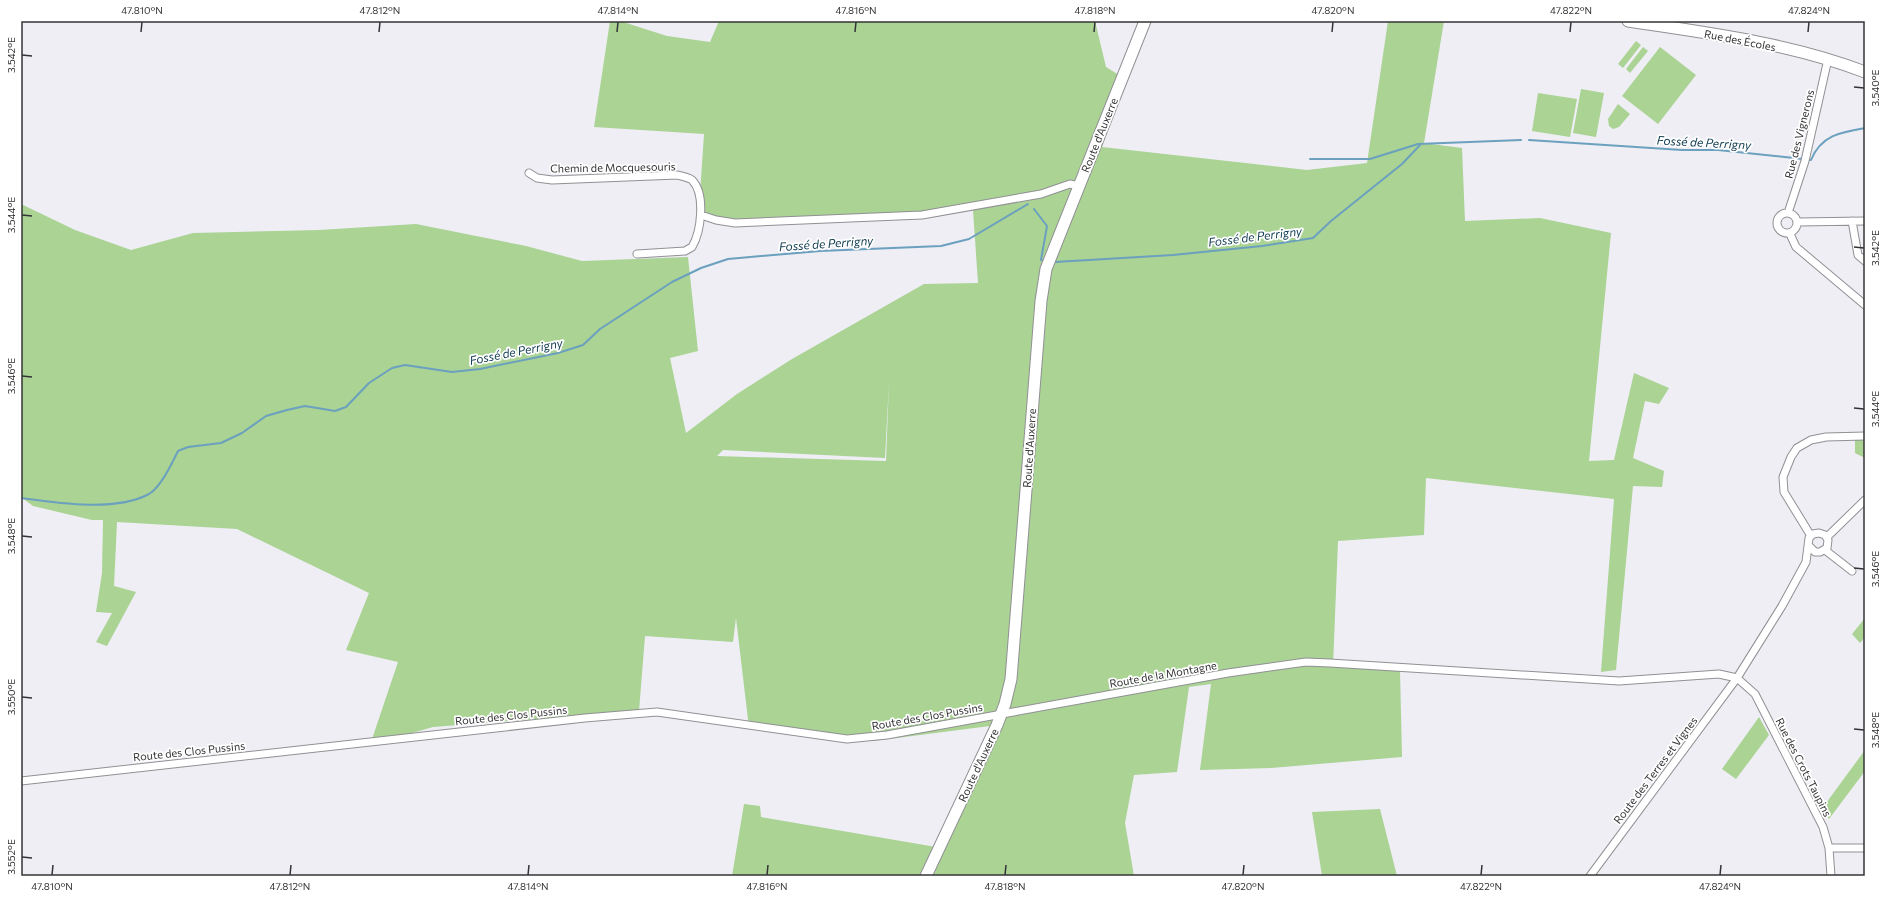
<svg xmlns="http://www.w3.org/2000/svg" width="1886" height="897" font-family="Commissioner,sans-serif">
<rect width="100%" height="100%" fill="#eeeef4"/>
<path fill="#aad394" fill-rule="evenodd" d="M610 21H620L667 36 710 42 719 21H1095L1106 67 1127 80 1102 147 1307 170 1367 163 1388 21H1444L1424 143 1462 148 1465 221 1540 218 1611 233 1589 461 1614 460 1634 373 1669 388 1659 404 1645 401 1633 458 1664 471 1662 487 1633 486 1616 670 1601 672 1614 499 1426 478 1424 535 1338 541 1333 666 1400 671 1402 757 1271 768 1200 770 1211 684 1189 687 1177 772 1134 775 1125 823 1134 876H732L744 804 760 806 761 817 936 847 990 726 873 741 749 728 736 618 733 642 645 636 639 711 433 727 370 745 398 662 346 650 369 593 237 529 117 522 114 586 136 592 107 646 96 642 112 613 96 612 102 573 103 520H92L33 506 21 497V204L75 230 131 250 193 233 319 230 416 224 526 246 582 261 688 257 698 351 670 358 686 433 737 394 792 359 924 284 978 283 973 210 731 223 699 209 704 134 594 127ZM889 382 886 461 717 456 723 450 885 458Z
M1636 41 1641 45 1623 68 1618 64Z
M1643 47 1648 51 1630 73 1626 69Z
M1660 47 1696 75 1658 124 1622 96Z
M1581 89 1604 93 1596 137 1573 133Z
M1538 93 1577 99 1570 137 1532 131Z
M1618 104 1630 114 1619 127 1613 129 1609 126 1608 119Z
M1855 439H1865V458L1855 453Z
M1865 618V637L1860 643 1852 634Z
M1759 717 1769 735 1736 779 1722 769Z
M1865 750V771L1829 819 1821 810Z
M1380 809 1397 876H1322L1312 812Z"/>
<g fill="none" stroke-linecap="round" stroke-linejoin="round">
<path stroke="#6ba0be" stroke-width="2" d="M1529 140 1682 150H1718L1803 159
M1310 159H1370L1418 144 1521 140
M1807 160H1811C1821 135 1841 132 1865 128
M1034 209 1047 226 1041 260H1042
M1055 262 1173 255 1262 246 1313 238 1331 221 1402 164 1421 144
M21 498C57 503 116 512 149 494 161 487 172 463 178 451L188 447 221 443 242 433 266 416 287 410 305 406 335 411 346 407 369 383 392 368 405 365 452 372 480 369 558 353 583 345 600 329 672 282 701 268 728 259 820 251 941 246 969 239 1028 204"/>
<defs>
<path id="street" d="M529 173 537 178 552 180 677 175C682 176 688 177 692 180 706 194 701 232 692 247L685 251 637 254
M1777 223a10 10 0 1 1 20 0a10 10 0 1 1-20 0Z
M1788 213 1805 161 1828 59
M701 215 716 220 735 223 922 215 1041 194 1070 184 1079 186
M1852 221 1858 255 1865 261
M1798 222 1865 221
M1790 234 1796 247 1865 305
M1811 536 1784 492 1783 477 1791 457 1797 448 1811 440 1826 437 1865 436
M1827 537 1865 500
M1825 550 1852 571
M1737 678 1755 694 1823 827 1829 848 1831 876
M21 781 585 718 657 712 847 739 887 735 1228 673 1306 662 1330 663 1619 681 1719 674 1737 678
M1829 848H1865
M1590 876 1737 678 1782 606 1806 562 1809 538 1813 534 1819 533 1825 535 1828 540 1827 548 1820 552H1815L1809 546"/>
<path id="secondary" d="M1628 21C1707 33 1790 43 1865 72
M926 876 997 725 1005 704 1011 679 1041 301 1046 269 1145 21"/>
</defs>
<use href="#street" stroke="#909095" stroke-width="9"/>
<use href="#secondary" stroke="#909095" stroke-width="13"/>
<use href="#street" stroke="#fff" stroke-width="7"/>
<use href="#secondary" stroke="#fff" stroke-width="11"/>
</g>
<path fill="none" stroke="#343436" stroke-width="1.5" d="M141 32 142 22M379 32 380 22M617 32 618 22M855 32 856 22M1094 32 1095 22M1332 32 1333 22M1570 32 1571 22M1808 32 1809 22M22 55 32 56M1854 87 1864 88M22 215 32 216M1854 247 1864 248M22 376 32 377M1854 408 1864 409M22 536 32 537M1854 568 1864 569M22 697 32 698M1854 729 1864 730M22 857 32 858M52 875 53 865M290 875 291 865M528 875 529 865M767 875 768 865M1005 875 1006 865M1243 875 1244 865M1481 875 1482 865M1720 875 1721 865"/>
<g text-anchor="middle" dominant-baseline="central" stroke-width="3.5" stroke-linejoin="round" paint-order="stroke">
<g font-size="11" fill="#343436" stroke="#fff">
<text transform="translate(1740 40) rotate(11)">Rue des Écoles</text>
<text transform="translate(1799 134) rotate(-76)">Rue des Vignerons</text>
<text transform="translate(1099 135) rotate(-68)">Route d'Auxerre</text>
<text transform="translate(613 167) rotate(-1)">Chemin de Mocquesouris</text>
<text transform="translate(1029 448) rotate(-86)">Route d'Auxerre</text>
<text transform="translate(1163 674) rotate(-10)">Route de la Montagne</text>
<text transform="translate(511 715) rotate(-6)">Route des Clos Pussins</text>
<text transform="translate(927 716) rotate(-10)">Route des Clos Pussins</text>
<text transform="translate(189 751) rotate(-6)">Route des Clos Pussins</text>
<text transform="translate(978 765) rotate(-65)">Route d'Auxerre</text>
<text transform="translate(1804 767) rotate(63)">Rue des Crots Taupins</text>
<text transform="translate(1655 770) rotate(-53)">Route des Terres et Vignes</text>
</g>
<g font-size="12" font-style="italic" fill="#164056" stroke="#fff">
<text transform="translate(1704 142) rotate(3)">Fossé de Perrigny</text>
<text transform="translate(1255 236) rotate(-7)">Fossé de Perrigny</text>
<text transform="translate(826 243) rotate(-4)">Fossé de Perrigny</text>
<text transform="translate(516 351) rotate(-11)">Fossé de Perrigny</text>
</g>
</g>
<rect width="1886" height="897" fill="none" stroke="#ffffff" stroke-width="44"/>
<rect x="22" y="22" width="1842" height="853" fill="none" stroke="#343436" stroke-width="1.5"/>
<g font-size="10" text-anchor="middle" fill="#343436">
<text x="142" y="14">47.810°N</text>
<text x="380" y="14">47.812°N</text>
<text x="618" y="14">47.814°N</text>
<text x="856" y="14">47.816°N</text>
<text x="1095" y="14">47.818°N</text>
<text x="1333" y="14">47.820°N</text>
<text x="1571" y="14">47.822°N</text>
<text x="1809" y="14">47.824°N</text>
<text transform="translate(11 55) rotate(-90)" y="4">3.542°E</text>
<text transform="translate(1875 88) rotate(-90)" y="4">3.540°E</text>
<text transform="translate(11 215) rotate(-90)" y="4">3.544°E</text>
<text transform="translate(1875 248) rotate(-90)" y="4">3.542°E</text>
<text transform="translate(11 376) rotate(-90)" y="4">3.546°E</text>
<text transform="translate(1875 409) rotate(-90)" y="4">3.544°E</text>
<text transform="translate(11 536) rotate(-90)" y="4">3.548°E</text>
<text transform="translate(1875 569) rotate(-90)" y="4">3.546°E</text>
<text transform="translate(11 697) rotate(-90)" y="4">3.550°E</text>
<text transform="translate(1875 730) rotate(-90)" y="4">3.548°E</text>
<text transform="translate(11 857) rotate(-90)" y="4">3.552°E</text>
<text x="52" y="890">47.810°N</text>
<text x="290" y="890">47.812°N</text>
<text x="528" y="890">47.814°N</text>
<text x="767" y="890">47.816°N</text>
<text x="1005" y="890">47.818°N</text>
<text x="1243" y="890">47.820°N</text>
<text x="1481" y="890">47.822°N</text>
<text x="1720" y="890">47.824°N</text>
</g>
</svg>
